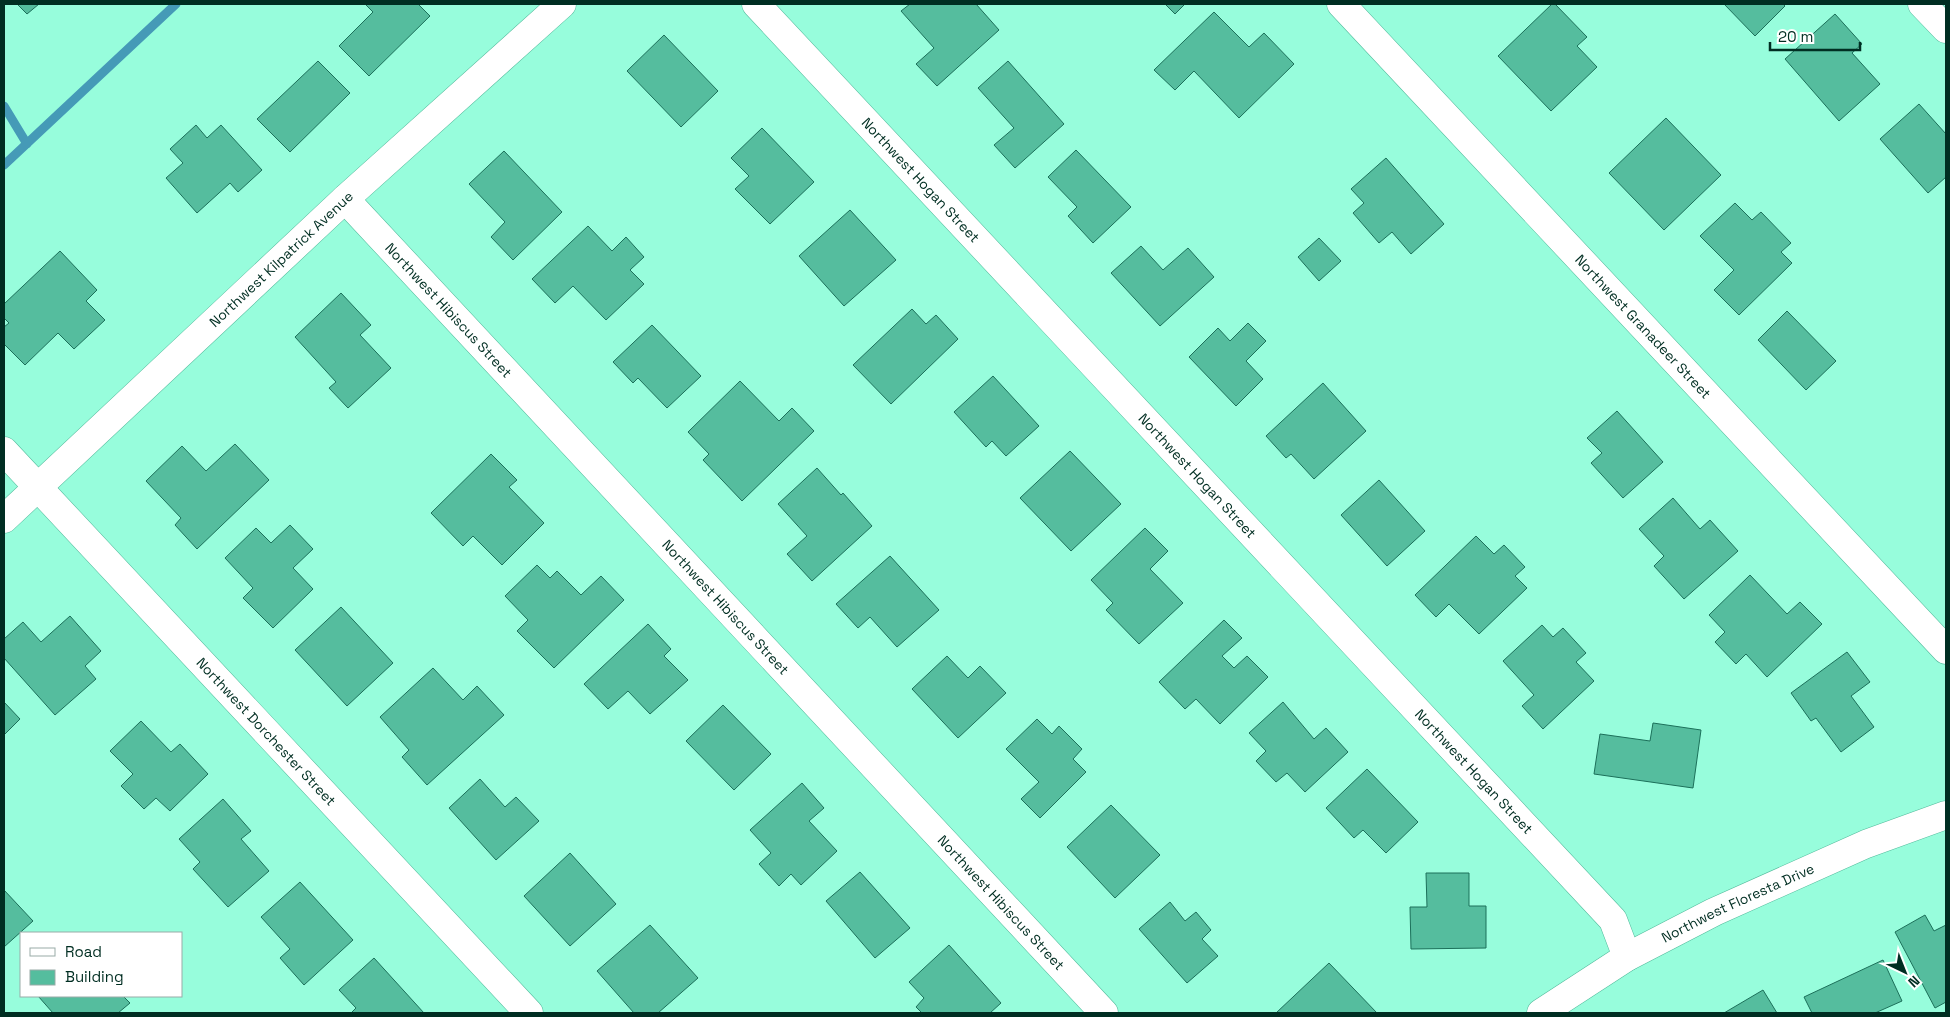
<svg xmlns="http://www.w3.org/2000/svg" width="1950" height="1017" font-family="'Space Grotesk',sans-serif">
<rect width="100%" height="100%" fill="#97fddc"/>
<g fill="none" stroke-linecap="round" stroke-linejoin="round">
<path stroke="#459ab7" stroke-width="9" d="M4 106 27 144
M4 165 176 4"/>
</g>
<path fill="#55bd9e" stroke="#1c705a" d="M17 4H39L27 14Z
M365 4H418L430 16 369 76 339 46 373 12Z
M910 4H976L999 30 937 86 916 64 934 48 901 11Z
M1165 4H1185L1175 14Z
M1552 4H1555L1587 37 1577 46 1597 67 1551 111 1498 56Z
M1724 4H1783L1785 6 1755 36Z
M1214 12 1249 47 1264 33 1294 64 1239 118 1194 71 1175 90 1154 70Z
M1835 14 1862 44 1852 53 1880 84 1839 121 1785 59Z
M664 35 718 91 681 127 627 71Z
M318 61 350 93 290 152 257 119Z
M1008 61 1064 124 1015 168 994 145 1014 128 978 88Z
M1919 104 1946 134V177L1928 193 1880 139Z
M1666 118 1721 175 1664 230 1609 173Z
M196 125 207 138 221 125 262 170 238 192 230 183 197 213 166 178 183 163 170 149Z
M762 128 814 182 770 224 735 189 749 176 731 158Z
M1076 150 1131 207 1093 243 1068 216 1077 207 1048 177Z
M504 151 562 212 513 260 491 237 505 222 469 184Z
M1386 158 1444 224 1411 254 1392 232 1379 243 1353 213 1364 203 1351 189Z
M1735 203 1752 220 1761 212 1791 243 1781 252 1792 263 1739 315 1714 290 1734 270 1700 236Z
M850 210 896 260 844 306 799 256Z
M588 226 612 251 626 237 644 257 630 270 644 284 606 320 573 286 555 303 532 279Z
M1319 238 1341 261 1319 281 1298 257Z
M1141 246 1163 270 1188 248 1214 277 1160 326 1111 273Z
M60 251 97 290 86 301 105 320 74 349 58 333 25 365 4 344V327L9 323 4 318V304Z
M341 293 371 325 360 335 391 368 348 408 329 388 336 382 295 337Z
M912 309 926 324 936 315 958 339 891 404 853 365Z
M1787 311 1836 361 1806 390 1758 340Z
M1248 323 1266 341 1246 361 1263 379 1236 406 1189 357 1218 328 1230 341Z
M652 325 701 376 667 408 638 378 633 383 613 362Z
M993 376 1039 426 1006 456 992 441 986 447 954 412Z
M740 381 779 421 792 408 814 431 742 501 703 460 709 454 688 432Z
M1323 383 1366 431 1314 479 1291 454 1286 458 1266 436Z
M1617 411 1663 462 1623 498 1591 463 1602 453 1587 438Z
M235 444 269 480 197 549 175 525 181 518 146 481 182 446 206 471Z
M1070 451 1121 504 1071 551 1020 498Z
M491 454 517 480 509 487 544 523 502 565 473 536 463 546 431 513Z
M817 468 841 495 843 493 872 526 812 581 787 554 807 536 778 504Z
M1379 480 1425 531 1387 566 1341 515Z
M1673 498 1700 529 1710 520 1738 551 1684 599 1654 566 1664 556 1639 529Z
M290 525 313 549 293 568 313 589 273 628 243 598 253 588 225 558 256 528 271 543Z
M1145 528 1168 551 1150 569 1183 603 1139 644 1106 610 1113 603 1091 580Z
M1476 536 1494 554 1504 545 1525 567 1515 576 1527 588 1479 634 1449 604 1436 617 1415 595Z
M890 556 939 610 897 647 870 617 858 628 836 604Z
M537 565 550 578 557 571 581 595 601 576 624 600 554 668 517 631 528 620 505 596Z
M1750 575 1787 614 1800 602 1822 624 1767 677 1746 654 1736 664 1715 642 1725 632 1709 615Z
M341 607 393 663 347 706 295 650Z
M70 616 101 651 85 666 96 679 55 715 4 658V639L23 622 41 642Z
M1224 620 1242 638 1222 656 1234 668 1247 656 1268 677 1220 724 1196 699 1185 709 1159 682Z
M648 624 671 649 664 656 688 680 650 714 628 691 608 709 584 684Z
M1542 625 1553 637 1563 628 1586 653 1576 662 1594 681 1543 729 1522 706 1534 695 1503 661Z
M1847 652 1870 682 1851 696 1874 727 1841 752 1816 718 1811 721 1791 693Z
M947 656 968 678 980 666 1006 693 958 738 912 689Z
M433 668 463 700 477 686 504 715 427 785 402 757 409 750 380 717Z
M4 702 20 719 4 735Z
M1283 702 1314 739 1326 728 1348 752 1305 792 1287 773 1276 782 1256 761 1266 751 1249 733Z
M723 705 771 754 734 790 686 741Z
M1037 719 1052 734 1059 726 1082 749 1073 759 1086 772 1040 818 1021 799 1039 782 1006 749Z
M141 721 171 752 180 744 208 774 170 811 156 798 144 809 121 786 133 774 110 751Z
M1653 723 1701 730 1693 788 1594 774 1600 734 1650 741Z
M1367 769 1418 822 1386 853 1363 830 1354 838 1326 808Z
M480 779 505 807 516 797 539 821 496 860 449 808Z
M802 783 824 808 809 821 837 851 801 885 791 874 779 886 759 864 771 853 750 830Z
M223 799 251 831 241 839 269 871 228 907 193 869 200 862 179 839Z
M1111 805 1160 855 1115 898 1067 847Z
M570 853 616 904 570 946 524 896Z
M860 872 910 928 875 958 826 901Z
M1426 873H1469V906H1486V948L1411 949 1410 907H1427Z
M300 882 353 940 304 985 280 958 290 949 261 917Z
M4 890 33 921 4 947Z
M1170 902 1185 921 1196 912 1211 930 1202 939 1218 956 1187 983 1139 929Z
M1925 915 1934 931 1946 925V1002L1935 1008 1895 932Z
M650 925 698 978 658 1013H634L597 971Z
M949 945 1001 1003 990 1013H922L916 1007 924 998 909 982Z
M374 958 424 1013H351L356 1008 339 990Z
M1883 960 1902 1001 1875 1013H1812L1804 997Z
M1329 963 1377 1013H1276Z
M1763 990 1777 1013H1724Z
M38 996H123L130 1003 118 1013H53Z"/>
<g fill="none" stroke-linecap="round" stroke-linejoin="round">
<defs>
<g id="minor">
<path id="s1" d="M756 4 1613 920 1627 957"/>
<path id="s2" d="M1341 4 1946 650"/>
<path d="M1922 4 1946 29"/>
<path id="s3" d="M345 199 1104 1013"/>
<path id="s4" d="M4 451 529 1013"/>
<path id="s5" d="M4 519 345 199 562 4"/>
</g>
<g id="tertiary">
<path id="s6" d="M1541 1013 1627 957 1714 912 1866 844 1946 815"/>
</g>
</defs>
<use href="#minor" stroke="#52ba9b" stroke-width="29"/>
<use href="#tertiary" stroke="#52ba9b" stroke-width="29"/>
<use href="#minor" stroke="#fff" stroke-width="28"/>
<use href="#tertiary" stroke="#fff" stroke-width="28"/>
</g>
<g text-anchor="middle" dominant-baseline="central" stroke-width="5" stroke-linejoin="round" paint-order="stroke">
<g font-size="14" fill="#002e22" stroke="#fff">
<text stroke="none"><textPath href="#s1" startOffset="241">Northwest Hogan Street</textPath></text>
<text stroke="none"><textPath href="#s5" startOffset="380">Northwest Kilpatrick Avenue</textPath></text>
<text stroke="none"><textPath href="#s3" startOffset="152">Northwest Hibiscus Street</textPath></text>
<text stroke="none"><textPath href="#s2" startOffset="442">Northwest Granadeer Street</textPath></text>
<text stroke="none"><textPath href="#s1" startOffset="646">Northwest Hogan Street</textPath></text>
<text stroke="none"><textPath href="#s3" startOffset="558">Northwest Hibiscus Street</textPath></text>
<text stroke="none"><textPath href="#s4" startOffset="384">Northwest Dorchester Street</textPath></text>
<text stroke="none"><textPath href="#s1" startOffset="1051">Northwest Hogan Street</textPath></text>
<text stroke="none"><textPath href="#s3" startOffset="962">Northwest Hibiscus Street</textPath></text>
<text stroke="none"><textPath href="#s6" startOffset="226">Northwest Floresta Drive</textPath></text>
</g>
</g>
<rect width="1950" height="1017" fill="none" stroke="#002e22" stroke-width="10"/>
<rect x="20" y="932" width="162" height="65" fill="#ffffff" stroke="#99aba7"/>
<rect x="30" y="948" width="25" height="8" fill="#ffffff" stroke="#99aba7"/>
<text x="65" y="957" font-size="15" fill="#002e22">Road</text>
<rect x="30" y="970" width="25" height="15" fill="#55bd9e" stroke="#99aba7"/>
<text x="65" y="982" font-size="15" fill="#002e22">Building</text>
<g transform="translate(1905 972) rotate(137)" stroke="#ffffff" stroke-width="4" paint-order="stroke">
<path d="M0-4L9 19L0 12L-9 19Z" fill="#002e22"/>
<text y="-8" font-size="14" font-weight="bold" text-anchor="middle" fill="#002e22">N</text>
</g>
<path d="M1770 42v8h90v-8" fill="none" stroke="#002e22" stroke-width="2.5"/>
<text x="1778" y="42" font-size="15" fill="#002e22" stroke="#ffffff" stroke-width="4" paint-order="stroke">20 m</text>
</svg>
